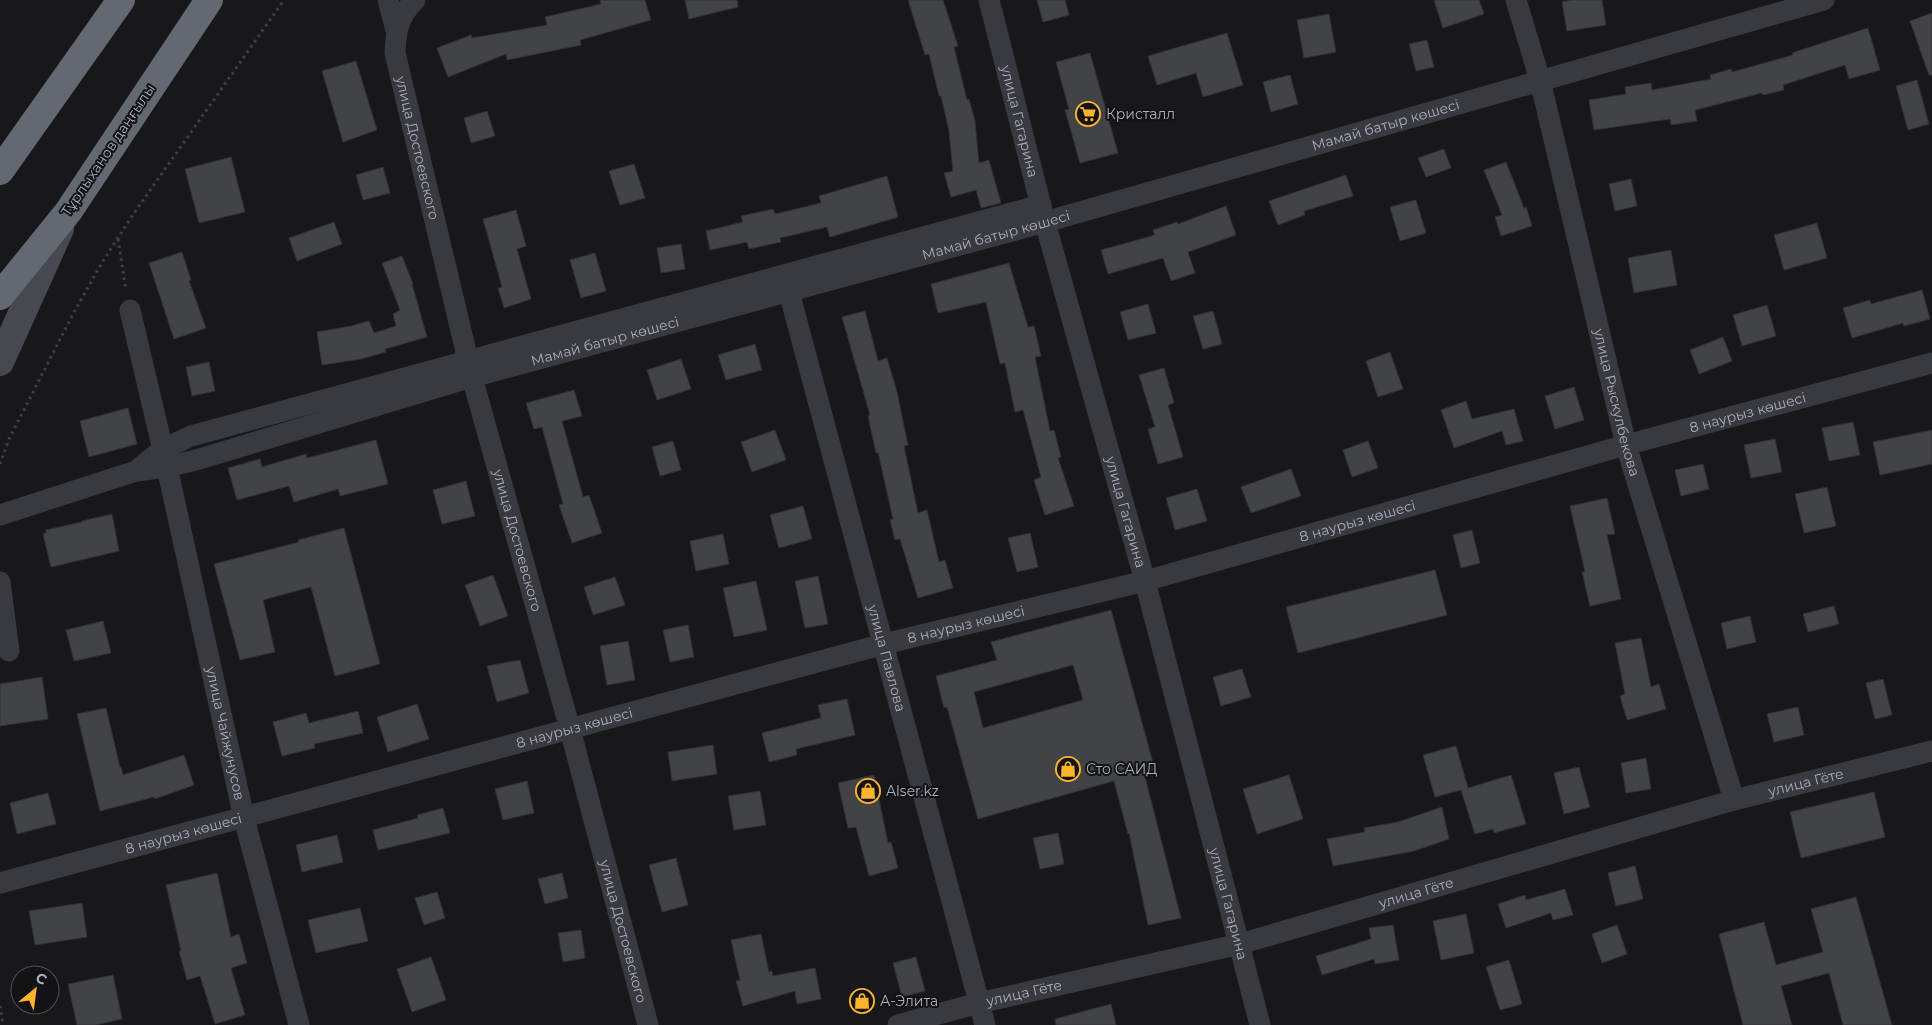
<svg xmlns="http://www.w3.org/2000/svg" width="1932" height="1025" font-family="Montserrat,sans-serif">
<rect width="100%" height="100%" fill="#18181a"/>
<path fill="#424347" stroke="#323236" fill-rule="evenodd" d="M600 0H645L651 20 580 40 581 45 507 60 506 54 448 77 437 48 471 35 472 38 547 25 545 17 601 4Z
M685 0H737L738 7 689 19Z
M908 0H943L958 46 954 47 967 100 969 99 975 121 979 163 989 160 1001 203 981 208 976 190 951 197 944 173 953 171 949 131 941 96H939L929 54 925 55Z
M1037 0H1065L1069 15 1043 22Z
M1434 0H1479L1484 14 1443 28Z
M1572 0H1602L1606 25 1567 31 1562 2Z
M1932 13V75H1929L1910 21Z
M1329 14 1336 52 1304 58 1297 20Z
M1868 28 1880 70 1849 79 1845 65 1783 85 1784 90 1763 95 1762 93 1695 110 1697 121 1671 125 1670 119 1594 130 1589 100 1626 94 1625 87 1651 83 1652 90 1711 79 1710 75 1731 69 1732 72 1793 55 1792 53Z
M1227 33 1243 85 1203 97 1196 73 1157 85 1148 56Z
M1427 40 1434 67 1416 71 1409 44Z
M1090 53 1118 153 1080 163 1065 110 1069 109 1056 62Z
M356 61 377 130 343 142 322 71Z
M1290 75 1298 104 1271 112 1263 82Z
M1917 80 1929 124 1908 130 1896 86Z
M487 111 495 136 471 143 464 118Z
M1444 149 1451 168 1426 177 1418 158Z
M231 157 245 212 199 223 185 169Z
M1506 162 1524 208 1526 207 1532 226 1501 236 1495 217 1502 215 1484 170Z
M634 164 645 198 620 205 609 171Z
M383 167 390 193 363 200 356 175Z
M1346 175 1353 196 1304 211 1305 215 1278 225 1269 201Z
M887 176 898 217 830 237 827 227 780 238 781 242 749 249 747 242 710 250 706 231 743 222 741 216 773 209 775 214 821 203 819 196Z
M1631 179 1637 206 1615 211 1609 184Z
M1416 200 1426 233 1400 241 1390 207Z
M1226 206 1236 235 1188 252 1195 273 1171 281 1163 258 1108 274 1101 250 1155 235 1153 230 1177 222 1178 224Z
M516 210 526 246 517 249 531 299 504 308 498 288 502 287 483 219Z
M334 222 342 244 297 261 289 238Z
M1817 223 1827 258 1784 270 1774 235Z
M681 244 685 269 661 273 657 248Z
M1671 250 1677 285 1634 293 1628 258Z
M182 252 191 280 189 281 206 328 174 339 149 263Z
M595 253 606 291 581 298 570 260Z
M402 256 413 284H412L427 337 385 349 386 352 361 359 322 365 317 332 351 326 369 321 374 333 396 326 393 314 400 310 382 263Z
M1009 263 1028 327 1034 326 1041 356 1035 357 1050 431 1054 430 1061 457 1058 458 1074 506 1045 515 1034 480 1041 477 1023 410 1015 412 1005 363 1000 364 986 302 938 313 931 284Z
M1922 290 1930 319 1904 326 1903 323 1852 338 1843 308 1870 300 1871 304Z
M1148 304 1156 333 1128 340 1120 312Z
M1767 305 1776 336 1742 346 1733 315Z
M865 311 878 361 887 358 897 392 908 445 904 446 918 513 927 510 939 562 945 560 953 588 918 598 900 539 895 540 890 520 893 519 878 452 876 453 868 416 870 415 842 317Z
M1213 311 1222 344 1203 349 1193 316Z
M1723 337 1732 361 1699 374 1690 350Z
M755 344 762 370 726 380 718 355Z
M1390 352 1403 389 1378 397 1366 361Z
M681 359 691 389 657 400 647 370Z
M209 362 215 391 192 396 186 367Z
M1164 368 1174 403 1168 405 1183 457 1158 464 1148 429 1155 427 1139 375Z
M1574 387 1584 420 1555 429 1545 396Z
M574 390 582 416 562 421 583 497 589 495 602 533 572 543 559 505 563 504 542 427 534 429 526 403Z
M1466 401 1472 419 1514 409 1523 441 1506 445 1502 431 1454 448 1441 410Z
M128 408 137 444 89 457 80 421Z
M1853 422 1860 455 1829 461 1822 428Z
M775 430 786 460 752 472 741 442Z
M1932 430V464L1880 475 1873 442Z
M1775 439 1782 472 1751 478 1744 445Z
M376 440 388 484 340 496 338 489 294 502 289 486 237 500 228 468 260 459 262 467 306 454 307 458Z
M673 441 681 470 660 476 652 447Z
M1368 441 1378 468 1352 477 1343 450Z
M1703 464 1709 489 1681 496 1675 470Z
M1291 469 1301 496 1251 513 1241 487Z
M466 481 475 516 442 524 433 490Z
M1827 487 1836 526 1804 533 1795 494Z
M1197 489 1207 521 1175 530 1166 498Z
M1607 498 1615 534 1607 535 1621 599 1590 606 1582 572H1585L1570 506Z
M803 506 812 539 779 548 770 515Z
M112 514 119 551 51 567 43 534 46 533V530L82 522V521Z
M344 528 380 664 335 676 311 587 263 600 275 652 240 660 214 564 299 542 298 540Z
M1472 530 1480 563 1461 568 1453 535Z
M1030 533 1038 567 1017 572 1008 538Z
M723 534 729 564 696 571 690 541Z
M1435 570 1447 615 1298 653 1286 607Z
M493 575 508 616 480 626 465 585Z
M818 576 828 624 805 628 795 581Z
M615 577 625 605 593 615 584 587Z
M756 581 767 630 734 637 723 588Z
M1834 606 1839 624 1808 632 1803 614Z
M1111 610 1155 770 1144 773 1181 918 1148 925 1129 833 1128 834 1114 781 978 819 947 707 944 708 936 676 997 660 991 642ZM1073 665 1083 700 983 728 974 692Z
M1750 616 1756 642 1727 649 1721 623Z
M103 621 111 653 74 661 66 630Z
M688 625 694 657 670 662 663 630Z
M1641 638 1651 687 1659 684 1666 709 1627 720 1620 696 1625 694 1615 643Z
M628 641 635 680 607 685 600 646Z
M520 660 529 693 497 702 487 666Z
M1242 669 1251 697 1221 706 1213 677Z
M42 677 48 719 0 726V684Z
M1883 679 1892 715 1875 719 1866 683Z
M847 699 855 735 796 749 797 755 769 762 762 733 821 718 818 705Z
M417 704 429 739 388 752 377 717Z
M1798 707 1804 735 1774 742 1767 714Z
M106 708 120 767H121L123 775 184 755 194 785 155 799 154 797 100 811 77 714Z
M358 711 363 733 314 744 315 748 282 756 273 722 306 713 309 723Z
M713 745 717 774 672 781 668 752Z
M1456 746 1468 788 1511 775 1526 824 1494 833 1493 829 1475 834 1461 790 1435 797 1423 755Z
M1646 758 1651 789 1626 793 1621 763Z
M1579 767 1590 807 1564 814 1554 773Z
M874 775 888 843 891 842 898 868 869 876 856 827 848 828 838 783Z
M1289 775 1303 819 1257 834 1243 789Z
M527 781 534 813 503 820 495 789Z
M760 791 766 825 734 830 728 796Z
M1874 792 1885 837 1801 858 1790 812Z
M48 793 56 824 17 834 10 803Z
M1442 807 1449 839 1414 851 1333 866 1327 839 1365 832 1364 828 1398 822Z
M443 808 450 833 378 850 373 830 418 818 417 815Z
M1058 833 1064 864 1040 869 1033 838Z
M337 835 343 862 302 872 296 845Z
M676 858 688 905 662 912 649 865Z
M1635 866 1643 899 1616 906 1608 873Z
M217 873 231 937 239 934 247 963 231 968 245 1015 215 1024 200 976 187 980 179 951H181L166 885Z
M562 873 568 898 545 904 538 879Z
M1565 889 1573 915 1553 920 1551 913 1506 928 1498 904 1525 895 1526 900Z
M437 892 445 918 424 925 415 898Z
M1856 897 1892 1025H1843L1829 973 1781 986 1792 1025H1743L1719 934 1764 922 1776 965 1823 952 1811 909Z
M82 903 87 937 35 945 29 911Z
M360 908 368 941 316 953 308 920Z
M1466 914 1474 953 1441 960 1433 921Z
M1393 925 1399 960 1375 964 1374 959 1322 975 1316 956 1371 939 1369 928Z
M1617 925 1627 954 1602 963 1592 934Z
M581 930 585 958 563 962 558 933Z
M761 934 769 972 772 971 773 976 815 968 821 999 797 1004 795 991 743 1006 736 981 740 980 731 940Z
M431 957 446 1000 412 1012 397 969Z
M916 957 925 991 902 997 893 963Z
M1509 960 1522 1004 1500 1010 1486 967Z
M113 975 122 1019 96 1025H77L68 984Z
M1111 1004 1116 1025H1056L1055 1019Z"/>
<g fill="none" stroke-linecap="round" stroke-linejoin="round">
<path stroke="#3e4146" stroke-width="3" stroke-dasharray="2.5 4" stroke-linecap="butt" d="M118 239 126 290
M0 464 9 439 74 312 103 261 132 216 284 0
M0 1006 3 1025"/>
<g stroke="#383a3f" stroke-width="21">
<path d="M388 0 396 30"/>
<path id="s1" d="M415 0C398 17 396 30 395 53L472 377 570 729 648 1025"/>
<path id="s2" d="M989 0 1045 222 1145 581 1260 1025"/>
<path id="s3" d="M1516 0 1540 80 1626 445 1734 800"/>
<path id="s4" d="M789 292 985 1025"/>
<path id="s5" d="M130 310 167 467 244 818 299 1025"/>
<path d="M136 471 163 449 191 436 1041 205"/>
<path id="s6" d="M0 515 136 471 167 467 196 460 472 377 1045 222 1824 0"/>
<path d="M0 582 9 651"/>
<path id="s7" d="M0 883 884 644 1145 581 1626 445 1932 363"/>
<path id="s8" d="M898 1025 979 1003 1240 944 1734 800 1932 751"/>
</g>
<path stroke="#46494f" stroke-width="28" d="M0 362 60 229"/>
<path stroke="#646871" stroke-width="28" d="M0 171 121 0
M0 296 68 212 209 0"/>
</g>
<defs>
<symbol id="supermarket-ring" viewBox="-11 -11 22 22"><circle r="9.5" fill="#131315" stroke="#fdb42d" stroke-width="1.5"/><path d="M-6-5.5h2.5l.6 2H6L4.5 2H-2.5L-4.4-4H-6ZM-1.5 3.2a1.3 1.3 0 1 0 .1 0ZM3 3.2a1.3 1.3 0 1 0 .1 0Z" fill="#fdb42d"/></symbol>
<symbol id="shop-ring" viewBox="-11 -11 22 22"><circle r="9.5" fill="#131315" stroke="#fdb42d" stroke-width="1.5"/><path d="M-5-2.5h2.3a2.7 3.5 0 0 1 5.4 0H5L5.5 6h-11ZM-1.5-2.5h3a1.5 2.3 0 0 0-3 0Z" fill="#fdb42d"/></symbol>
</defs>
<g fill-rule="evenodd">
<use href="#supermarket-ring" x="1074" y="100" width="28" height="28"/>
<use href="#shop-ring" x="1054" y="755" width="28" height="28"/>
<use href="#shop-ring" x="854" y="777" width="28" height="28"/>
<use href="#shop-ring" x="848" y="987" width="28" height="28"/>
</g>
<g text-anchor="middle" dominant-baseline="central" stroke-width="4" stroke-linejoin="round" paint-order="stroke">
<g font-size="14" fill="#a9afbb" stroke="#131315" text-anchor="start">
<text x="1106" y="114">Кристалл</text>
<text x="1086" y="769">Сто САИД</text>
<text x="886" y="791">Alser.kz</text>
<text x="880" y="1001">А-Элита</text>
</g>
<g font-size="14" fill="#a9afbb" stroke="#131315">
<text stroke="none"><textPath href="#s2" startOffset="125">улица Гагарина</textPath></text>
<text stroke="none"><textPath href="#s6" startOffset="1440">Мамай батыр көшесі</textPath></text>
<text stroke="none"><textPath href="#s1" startOffset="156">улица Достоевского</textPath></text>
<text transform="translate(108 150) rotate(-56)">Тұрлыханов даңғылы</text>
<text stroke="none"><textPath href="#s6" startOffset="1035">Мамай батыр көшесі</textPath></text>
<text stroke="none"><textPath href="#s6" startOffset="630">Мамай батыр көшесі</textPath></text>
<text stroke="none"><textPath href="#s3" startOffset="415">улица Рыскулбекова</textPath></text>
<text stroke="none"><textPath href="#s7" startOffset="1810">8 наурыз көшесі</textPath></text>
<text stroke="none"><textPath href="#s2" startOffset="530">улица Гагарина</textPath></text>
<text stroke="none"><textPath href="#s7" startOffset="1405">8 наурыз көшесі</textPath></text>
<text stroke="none"><textPath href="#s1" startOffset="561">улица Достоевского</textPath></text>
<text stroke="none"><textPath href="#s7" startOffset="1000">8 наурыз көшесі</textPath></text>
<text stroke="none"><textPath href="#s4" startOffset="379">улица Павлова</textPath></text>
<text stroke="none"><textPath href="#s7" startOffset="595">8 наурыз көшесі</textPath></text>
<text stroke="none"><textPath href="#s5" startOffset="434">улица Чайжунусов</textPath></text>
<text stroke="none"><textPath href="#s8" startOffset="940">улица Гёте</textPath></text>
<text stroke="none"><textPath href="#s7" startOffset="190">8 наурыз көшесі</textPath></text>
<text stroke="none"><textPath href="#s8" startOffset="535">улица Гёте</textPath></text>
<text stroke="none"><textPath href="#s2" startOffset="935">улица Гагарина</textPath></text>
<text stroke="none"><textPath href="#s1" startOffset="966">улица Достоевского</textPath></text>
<text stroke="none"><textPath href="#s8" startOffset="130">улица Гёте</textPath></text>
</g>
</g>
<g transform="translate(35 990) rotate(29)"><circle r="24" fill="#131315" stroke="#4f5157"/>
<path d="M0-4L9 19L0 12L-9 19Z" fill="#fdb42d"/>
<text y="-8" font-size="14" font-weight="bold" text-anchor="middle" fill="#a9afbb">С</text>
</g>
</svg>
